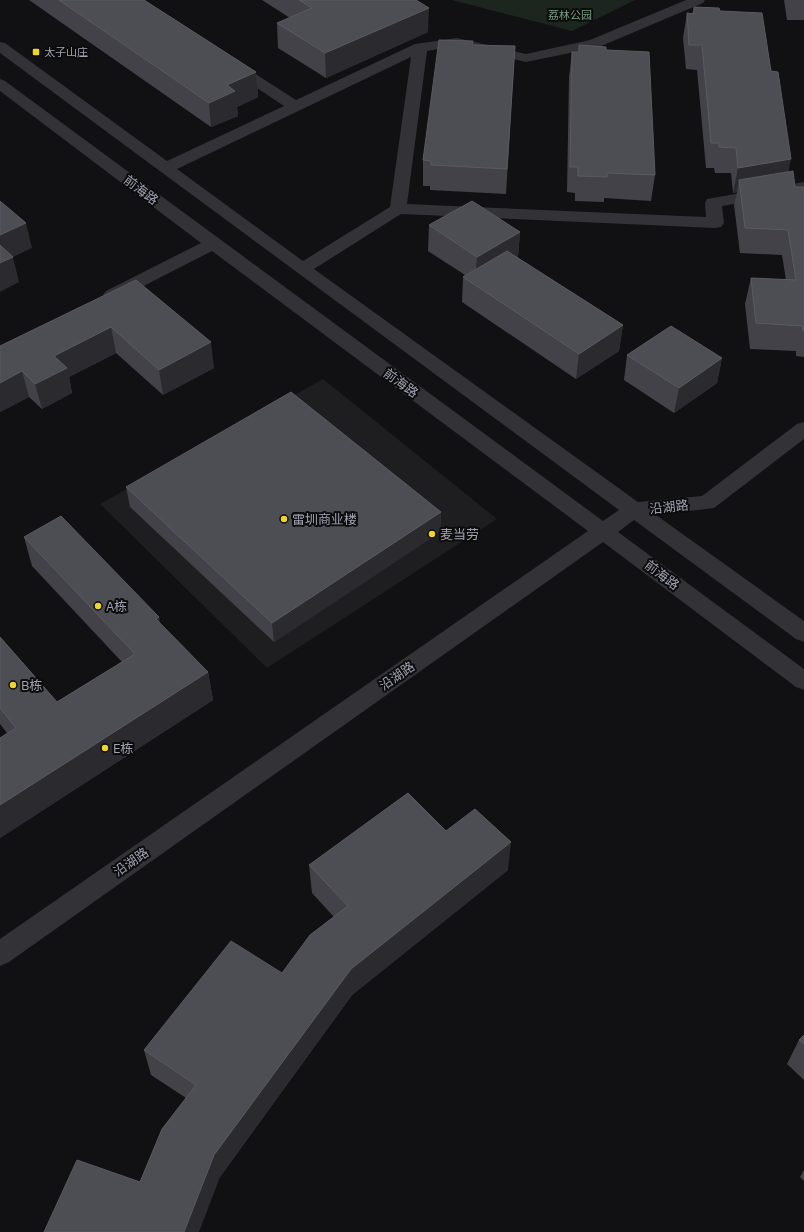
<svg xmlns="http://www.w3.org/2000/svg" width="804" height="1232" font-family="'IBM Plex Sans','Noto Sans SC',sans-serif">
<rect width="100%" height="100%" fill="#111113"/>
<path fill="#1e1d1f" d="M323 379 497 519 267 668 100 504Z"/>
<path fill="#1d251f" d="M452 0H635L572 31Z"/>
<g fill="none" stroke-linecap="round" stroke-linejoin="round">
<path fill="#323237" fill-rule="evenodd" d="M686 0H705L703 3 599 47 526 62 457 46 427 51 407 204 706 217 705 203 707 199 804 182V192L722 206 724 223 721 227 715 228 401 214 314 269 638 502 702 496 797 424 804 422V439L714 508 656 515 804 621V642L796 639 634 520 618 532 804 669V690L796 687 603 542 9 962 0 966V939L588 531 212 251 118 299 112 301 106 299 103 295 106 291 201 243 0 91V79L5 81 603 521 619 510 0 53V42L5 43 167 161 284 106 227 68 224 65 227 62H237L296 100 415 44 457 38 526 54 590 40ZM411 57 390 207 303 261 177 169Z"/>
</g>
<path fill="#434248" d="M29 0H144L256 72 258 97 237 107 238 116 211 127Z
M262 0H416L428 32 326 78 278 48 277 23 290 18Z
M784 0H804V20H787Z
M694 7 720 11 771 71 788 172 795 187H804V357L796 356V351L750 349 745 304 751 278 786 280 782 255 740 253 734 205 737 192 733 193 731 173H715L714 168H706L697 70 686 69 683 38 687 13 692 14Z
M473 45 515 46 506 194 430 190V186H423V160Z
M579 45 606 50 655 175 651 201 604 198V202L575 201V193L567 192 569 77 572 52H578Z
M429 225 520 232 518 257 517 258 623 325 619 351 576 379 462 302 463 277 465 275 428 251Z
M136 280 214 368 163 395 116 353 69 377 72 393 42 409 29 397 0 412V346Z
M627 355 722 358 717 383 674 413 624 380Z
M126 487 441 512 440 532 274 642 130 507Z
M24 537 159 617 160 624 208 672 213 700 0 838V738L7 733 0 724V637L57 702 122 662 32 566Z
M446 831 508 870 352 995 220 1177 140 1182 186 1098 151 1075 144 1050 282 973 334 917 312 893 309 865Z
M804 1035V1080L787 1064 799 1040Z
M804 1170V1181L800 1177Z"/>
<path fill="#2b2a2e" d="M429 8 428 32 326 78 325 53Z
M256 72 258 97 237 107 238 116 211 127 209 103 227 85Z
M791 159 786 184 739 180 737 192 733 193 738 168Z
M26 223 32 248 13 257 19 282 0 292V235Z
M520 232 518 257 475 282 477 257Z
M623 325 619 351 576 379 579 354Z
M111 327 116 353 69 377 72 393 42 409 35 384 54 356Z
M211 342 214 368 163 395 159 370Z
M722 358 717 383 674 413 679 388Z
M22 371 29 397 0 412V383Z
M441 512 440 532 274 642 272 623Z
M159 617 165 646 156 619Z
M208 672 213 700 0 838V805Z
M511 842 508 870 352 995 220 1177 199 1232H184L214 1155 351 969Z"/>
<path fill="#4d4d54" stroke="#5b5a62" d="M59 0H144L256 72 227 85 235 91 209 103Z
M299 0H416L429 8 325 53 277 23 312 8Z
M694 7 719 8 720 11 762 13 771 71 778 72 791 159 738 168 736 148 719 147V143H711L702 45H689L687 13 694 14Z
M439 40 473 41 472 45 515 46 507 169 431 165V161L423 160Z
M579 45 606 47V50L649 52 655 175 607 173V177L578 176V167H570L572 52H579Z
M793 171 795 187H804V331H803L802 326 756 323 751 278 796 280 788 230 745 228 739 180Z
M0 201 26 223 0 235Z
M472 201 520 232 477 257 429 225Z
M0 245 13 257 0 263Z
M507 251 623 325 579 354 463 277Z
M136 280 211 342 159 370 111 327 54 356 67 368 35 384 22 371 0 383V346Z
M671 326 722 358 679 388 627 355Z
M291 392 441 512 272 623 126 487Z
M61 516 159 617 156 619 208 672 0 805V738L16 728 0 708V637L57 702 135 654 24 537Z
M408 793 446 831 475 809 511 842 351 969 214 1155 184 1232H44L77 1160 140 1182 162 1129 196 1085 144 1050 231 941 282 973 310 935 348 906 309 865Z
M804 1035V1044L799 1040Z"/>
<g fill="#efd42c" stroke="#0c0c0d" stroke-width="1.5">
<rect x="32" y="48" width="8" height="8" rx="2"/>
<circle cx="284" cy="519" r="4"/>
<circle cx="432" cy="534" r="4"/>
<circle cx="98" cy="606" r="4"/>
<circle cx="13" cy="685" r="4"/>
<circle cx="105" cy="748" r="4"/>
</g>
<g text-anchor="middle" dominant-baseline="central" stroke-width="4" stroke-linejoin="round" paint-order="stroke">
<g font-size="11" fill="#799e83" stroke="#0c0c0d">
<text x="570" y="15">荔林公园</text>
</g>
<g font-size="11" fill="#a2a4b3" stroke="#0c0c0d" text-anchor="start">
<text x="44" y="52">太子山庄</text>
</g>
<g font-size="13" fill="#a2a4b3" stroke="#0c0c0d">
<text transform="translate(141 190) rotate(37)">前海路</text>
<text transform="translate(401 383) rotate(36)">前海路</text>
<text transform="translate(669 507) rotate(-6)">沿湖路</text>
<text transform="translate(662 575) rotate(37)">前海路</text>
<text transform="translate(397 676) rotate(-35)">沿湖路</text>
<text transform="translate(131 862) rotate(-35)">沿湖路</text>
</g>
<g font-size="13" fill="#a2a4b3" stroke="#0c0c0d" text-anchor="start">
<text x="292" y="519">雷圳商业楼</text>
<text x="440" y="534">麦当劳</text>
<text x="106" y="606">A栋</text>
<text x="21" y="685">B栋</text>
<text x="113" y="748">E栋</text>
</g>
</g>
</svg>
